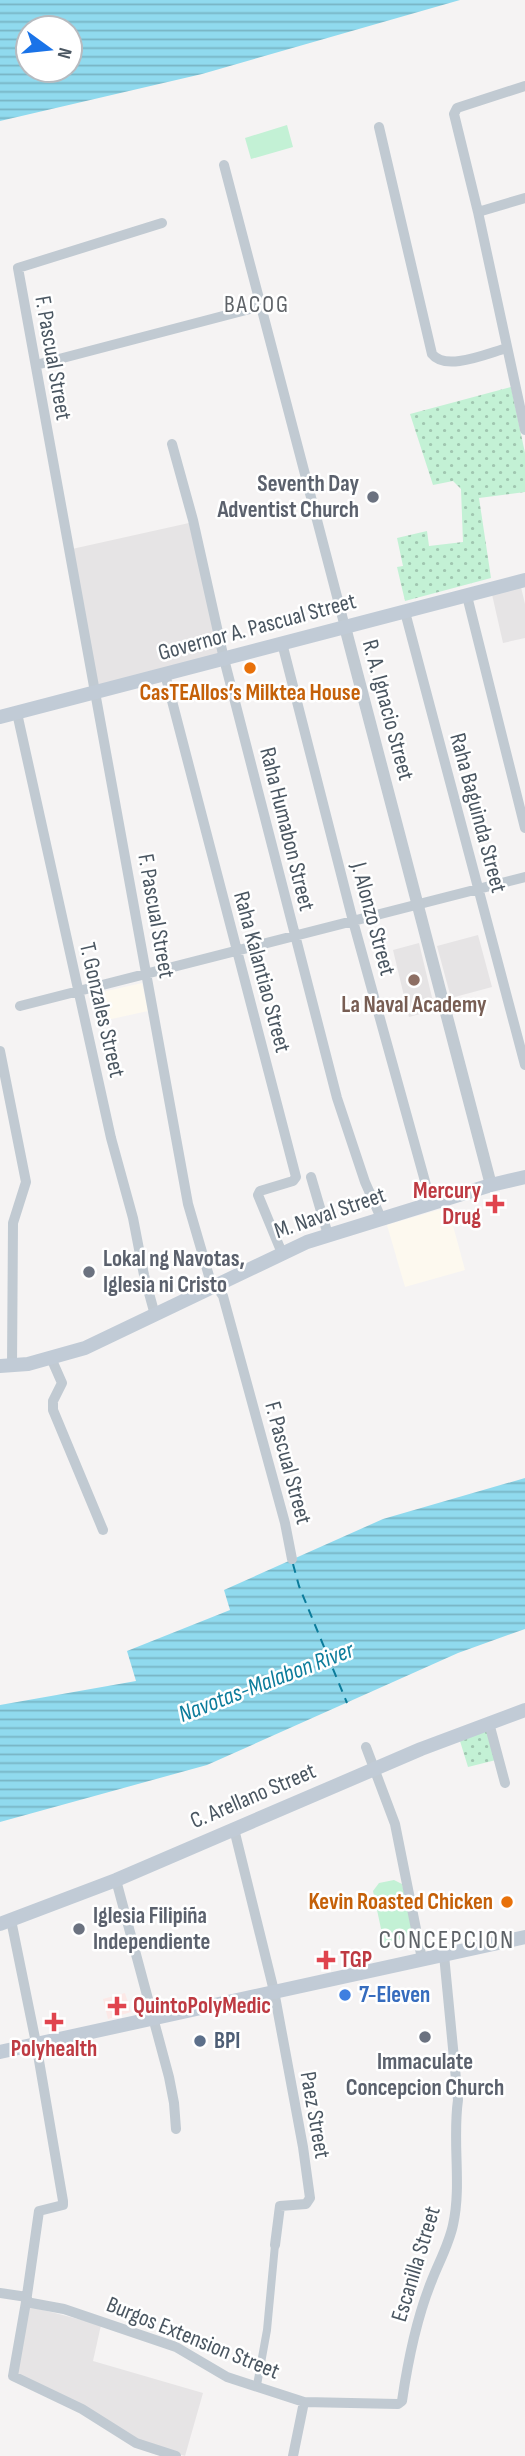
<svg xmlns="http://www.w3.org/2000/svg" width="525" height="2456" font-family="'Sofia Sans Condensed',sans-serif">
<defs>
<pattern id="green-dots" width="8" height="8" patternUnits="userSpaceOnUse" patternTransform="scale(1.75)"><rect width="8" height="8" fill="#c3f1d5"/><path d="M2 2h.1M6 6h.1" fill="none" stroke="#a0c6b0" stroke-width="1.8" stroke-linecap="round"/></pattern>
<pattern id="water-rules" width="6" height="5" patternUnits="userSpaceOnUse" patternTransform="scale(1.75)"><rect width="6" height="5" fill="#90daee"/><path d="M0 2.5h6" fill="none" stroke="#78b4c4"/></pattern>
</defs>
<rect width="100%" height="100%" fill="#f5f3f3"/>
<path fill="#fdf9ef" d="M142 983 148 1011 107 1020 102 992Z
M448 1207 465 1270 405 1287 387 1225Z"/>
<path fill="#e6e4e5" d="M189 523 220 654 98 685 72 549Z
M520 583 525 604V638L503 643 491 590Z
M478 935 492 987 451 998 437 946Z
M419 943 435 1010 409 1017 393 950Z
M28 2306 101 2325 93 2361 203 2393 185 2456 137 2442 15 2376Z"/>
<path fill="#fce8e6" d="M125 1993 131 2012 108 2019 103 1999Z"/>
<path fill="url(#green-dots)" d="M511 387 525 453V492L479 498 491 578 405 601 397 567 403 566 397 538 427 531 429 546 463 542 461 489 453 481 433 485 410 414Z
M487 1731 496 1760 468 1767 460 1741Z"/>
<path fill="#c3f1d5" d="M287 125 293 147 251 159 245 138Z
M394 1880 402 1884 415 1936 384 1943 373 1891 379 1883Z"/>
<path fill="url(#water-rules)" fill-rule="evenodd" d="M0 0H460L202 74 0 121ZM70 28V70H28V28Z
M525 1478V1629L458 1653 207 1765 0 1822V1705L136 1681 127 1651 230 1610 224 1590 383 1519Z"/>
<g fill="none" stroke-linecap="round" stroke-linejoin="round">
<path stroke="#0c7c9b" stroke-width="2" stroke-dasharray="9 7" stroke-linecap="butt" d="M293 1564 299 1586 347 1703"/>
<path stroke="#c1cad2" stroke-width="8" d="M257 2385 267 2330 275 2245"/>
<path stroke="#c1cad2" stroke-width="10" d="M525 86 457 108 454 114 478 212 525 430
M379 127 432 354C446 372 488 353 507 348
M224 165 345 627
M478 212 525 198
M162 223 18 268 188 1204 209 1276 223 1296 285 1523 292 1559
M36 365 261 306
M172 444 193 520 224 659 337 1098 365 1182 381 1218
M467 596 525 828
M405 612 525 1065
M282 643 353 921 431 1203
M165 674 296 1177 293 1181 260 1191 258 1195 282 1253
M17 713 111 1138 133 1218 144 1275 155 1315
M20 1006 525 877
M0 1051 26 1182 13 1223 12 1366
M311 1177 328 1235
M51 1358 62 1383 53 1401V1410L103 1530
M489 1723 505 1783
M366 1747 395 1824 422 1959
M234 1829 274 1991 303 2147 310 2198 306 2204 280 2206 275 2245
M116 1880 169 2077 174 2103 176 2129
M11 1920 36 2043 63 2201V2205L39 2211 26 2302 13 2376 82 2409 136 2443 176 2456
M0 2293 27 2297
M26 2302 64 2309 176 2347 227 2377 304 2402 398 2404 402 2401C408 2360 416 2319 432 2280 439 2262 449 2244 453 2225 462 2185 452 2141 458 2100L444 1955
M293 2456 304 2402"/>
<path stroke="#c1cad2" stroke-width="12" d="M345 627 491 1185"/>
<path stroke="#c1cbd6" stroke-width="14" d="M0 717 525 580
M0 1366 28 1364 85 1348 307 1242 491 1185 525 1177
M0 1924 116 1880 421 1749 525 1710
M0 2052 525 1937"/>
</g>
<g fill="#6b7280" stroke="#fff" stroke-width="2.5">
<circle cx="373" cy="497" r="7"/>
<circle cx="89" cy="1272" r="7"/>
<circle cx="79" cy="1929" r="7"/>
<circle cx="425" cy="2037" r="7"/>
</g>
<g fill="#e8710a" stroke="#fff" stroke-width="2.5">
<circle cx="250" cy="668" r="7"/>
<circle cx="507" cy="1902" r="7"/>
</g>
<circle fill="#8d6e63" stroke="#fff" stroke-width="2.5" cx="414" cy="980" r="7"/>
<g fill="#e0444e" stroke="#fff" stroke-width="2.5">
<path d="M491.5 1193.5h7v7h7v7h-7v7h-7v-7h-7v-7h7z"/>
<path d="M322.5 1949.5h7v7h7v7h-7v7h-7v-7h-7v-7h7z"/>
<path d="M113.5 1995.5h7v7h7v7h-7v7h-7v-7h-7v-7h7z"/>
<path d="M50.5 2011.5h7v7h7v7h-7v7h-7v-7h-7v-7h7z"/>
</g>
<circle fill="#3f7fe0" stroke="#fff" stroke-width="2.5" cx="345" cy="1995" r="7"/>
<circle fill="#5c6f8a" stroke="#fff" stroke-width="2.5" cx="200" cy="2041" r="7"/>
<g text-anchor="middle" dominant-baseline="central" stroke-width="5" stroke-linejoin="round" paint-order="stroke">
<g font-size="23" fill="#4a5661" stroke="#fff">
<text transform="translate(53 358) rotate(80)">F. Pascual Street</text>
<text transform="translate(257 627) rotate(-15)">Governor A. Pascual Street</text>
<text transform="translate(388 710) rotate(75)">R. A. Ignacio Street</text>
<text transform="translate(478 813) rotate(75)">Raha Baguinda Street</text>
<text transform="translate(287 829) rotate(76)">Raha Humabon Street</text>
<text transform="translate(156 916) rotate(80)">F. Pascual Street</text>
<text transform="translate(373 919) rotate(75)">J. Alonzo Street</text>
<text transform="translate(262 972) rotate(75)">Raha Kalantiao Street</text>
<text transform="translate(102 1010) rotate(77)">T. Gonzales Street</text>
<text transform="translate(330 1213) rotate(-19)">M. Naval Street</text>
<text transform="translate(288 1463) rotate(75)">F. Pascual Street</text>
<text transform="translate(253 1796) rotate(-23)">C. Arellano Street</text>
<text transform="translate(315 2115) rotate(80)">Paez Street</text>
<text transform="translate(416 2264) rotate(-73)">Escanilla Street</text>
<text transform="translate(193 2338) rotate(22)">Burgos Extension Street</text>
</g>
<g font-size="23" font-weight="bold" fill="#5b616d" stroke="#fff" text-anchor="start">
<text x="359" y="484" text-anchor="end">Seventh Day<tspan x="359" dy="26">Adventist Church</tspan></text>
<text x="103" y="1259">Lokal ng Navotas,<tspan x="103" dy="26">Iglesia ni Cristo</tspan></text>
<text x="93" y="1916">Iglesia Filipiña<tspan x="93" dy="26">Independiente</tspan></text>
<text x="425" y="2062" text-anchor="middle">Immaculate<tspan x="425" dy="26">Concepcion Church</tspan></text>
</g>
<g font-size="23" font-weight="bold" fill="#c56008" stroke="#fff">
<text x="250" y="693">CasTEAllos’s Milktea House</text>
<text x="493" y="1902" text-anchor="end">Kevin Roasted Chicken</text>
</g>
<g font-size="23" font-weight="bold" fill="#785e54" stroke="#fff">
<text x="414" y="1005">La Naval Academy</text>
</g>
<g font-size="23" font-weight="bold" fill="#be3a42" stroke="#fff" text-anchor="start">
<text x="481" y="1191" text-anchor="end">Mercury<tspan x="481" dy="26">Drug</tspan></text>
<text x="340" y="1960">TGP</text>
<text x="133" y="2006">QuintoPolyMedic</text>
<text x="54" y="2049" text-anchor="middle">Polyhealth</text>
</g>
<g font-size="23" font-weight="bold" fill="#366cbe" stroke="#fff" text-anchor="start">
<text x="359" y="1995">7-Eleven</text>
</g>
<g font-size="23" font-weight="bold" fill="#4e5e75" stroke="#fff" text-anchor="start">
<text x="214" y="2041">BPI</text>
</g>
<g font-size="24" letter-spacing="2" fill="#5f6368" stroke="#fff">
<text x="257" y="304">BACOG</text>
</g>
<g font-size="24" font-style="italic" fill="#0c7c9b" stroke="#fff">
<text transform="translate(266 1682) rotate(-21)">Navotas-Malabon River</text>
</g>
<g font-size="26" letter-spacing="2" fill="#5f6368" stroke="#fff">
<text x="447" y="1940">CONCEPCION</text>
</g>
</g>
<g transform="translate(49 49) rotate(105)"><circle r="33" fill="#ffffff" stroke="#b7bbc0" stroke-width="2"/>
<path d="M0-5L12 26L0 18L-12 26Z" fill="#1a73e8"/>
<text y="-10" font-size="19" font-weight="bold" text-anchor="middle" fill="#4a5661">N</text>
</g>
</svg>
